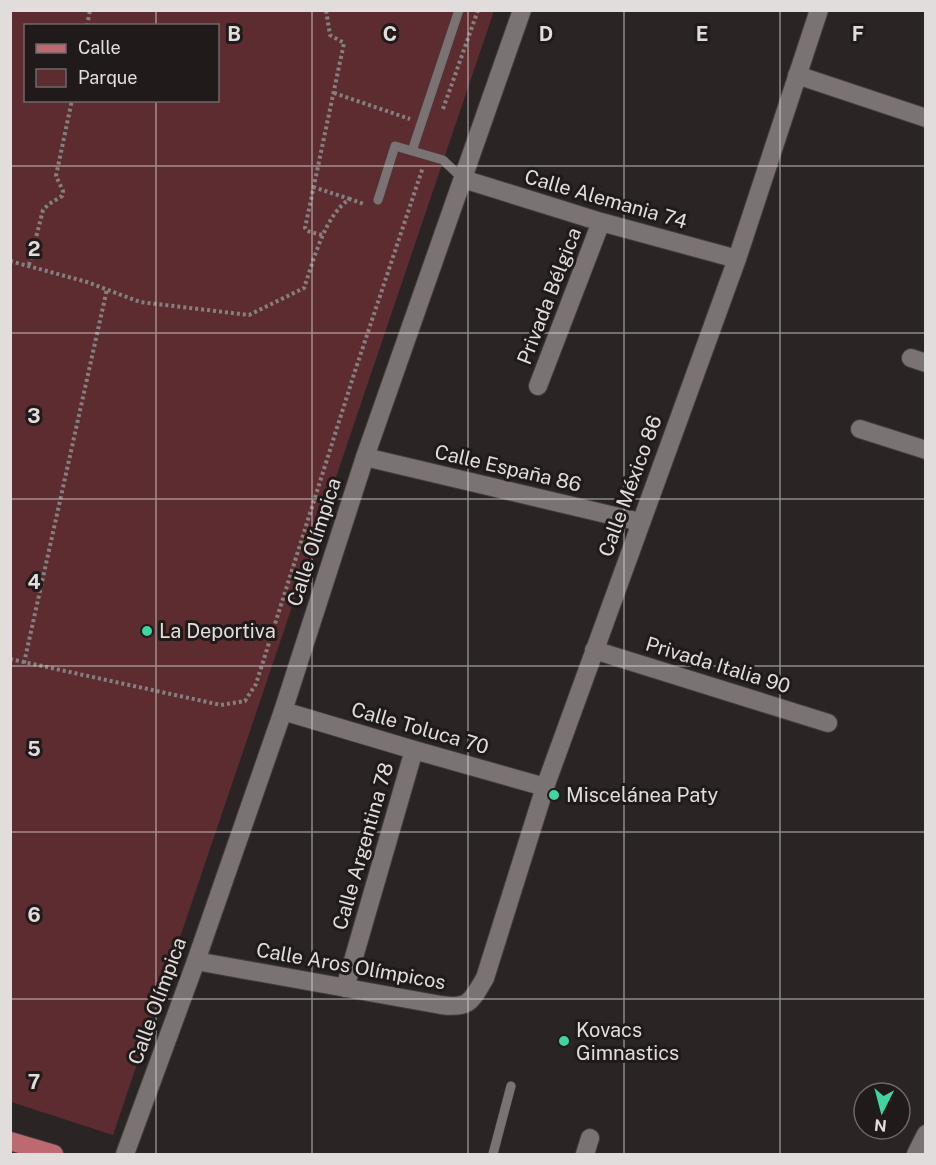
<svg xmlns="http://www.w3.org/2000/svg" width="936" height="1165" font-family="'Public Sans',sans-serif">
<rect width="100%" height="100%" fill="#2a2424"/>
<path fill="#5d2c30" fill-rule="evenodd" d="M11 11H494L113 1135 11 1102ZM26 26H218V100H26Z"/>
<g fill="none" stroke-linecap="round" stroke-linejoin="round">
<defs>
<path id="lane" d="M412 151 459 10
M378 200 395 146 443 160 463 179
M493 1154 511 1086"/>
<path id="street" d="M797 75 926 118
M463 179 601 222 737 259
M911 358 926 363
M538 386 601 222
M860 429 926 450
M365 457 640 522
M594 650 828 723
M283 711 414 750 545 787
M196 961 441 1005C470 1009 471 1001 485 978L545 787 737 259 819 10
M345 988 414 750
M585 1154 590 1138
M916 1154 926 1134"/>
<path id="secondary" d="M125 1154 196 961 283 711 365 457 522 10"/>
<path id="primary" d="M10 1141 54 1154"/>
</defs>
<use href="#lane" stroke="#443f3f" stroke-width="10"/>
<use href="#street" stroke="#443f3f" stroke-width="20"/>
<use href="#secondary" stroke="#443f3f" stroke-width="20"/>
<use href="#primary" stroke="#443f3f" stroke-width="20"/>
<path stroke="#858080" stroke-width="4" stroke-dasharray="3 3" stroke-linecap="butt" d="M87 26 90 10
M334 93 410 119
M443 109 478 10
M313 187 350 199
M322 235 307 231 305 228 344 43 330 35 326 10
M10 261 87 282 140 302 249 315 304 288C313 262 325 214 350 199L364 204
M29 265 43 210 49 204 62 196 63 191 56 176 72 100
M10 659 221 705 245 701 256 684 355 371 423 167
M24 663 107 289"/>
<use href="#lane" stroke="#7b7373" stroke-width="9"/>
<use href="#street" stroke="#7b7373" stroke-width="18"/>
<use href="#secondary" stroke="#7b7373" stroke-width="18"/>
<use href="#primary" stroke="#bd6972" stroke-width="18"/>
</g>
<path fill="none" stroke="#e1dddd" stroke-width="1.5" stroke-opacity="0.55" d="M156 10V26M312 10V1154M468 10V1154M624 10V1154M780 10V1154M156 100V1154M10 166H926M10 333H926M10 499H926M10 666H926M10 832H926M10 999H926"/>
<g fill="#3fd4a2" stroke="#201a1a" stroke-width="2">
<circle cx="147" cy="631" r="6"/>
<circle cx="554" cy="795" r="6"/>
<circle cx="564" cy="1041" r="6"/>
</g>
<g text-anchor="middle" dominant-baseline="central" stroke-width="6" stroke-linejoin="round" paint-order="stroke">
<g font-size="20" fill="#e1dddd" stroke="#201a1a">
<text transform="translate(606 199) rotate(16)">Calle Alemania 74</text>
<text transform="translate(549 296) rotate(-69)">Privada Bélgica</text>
<text transform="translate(508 468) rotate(13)">Calle España 86</text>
<text transform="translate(630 486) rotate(-70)">Calle México 86</text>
<text transform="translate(314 542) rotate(-72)">Calle Olímpica</text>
<text transform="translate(718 665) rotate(17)">Privada Italia 90</text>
<text transform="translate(420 728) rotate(16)">Calle Toluca 70</text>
<text transform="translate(363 846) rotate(-74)">Calle Argentina 78</text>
<text transform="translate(351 966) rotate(10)">Calle Aros Olímpicos</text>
<text transform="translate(157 1001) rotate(-70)">Calle Olímpica</text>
</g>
<g font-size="20" fill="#e1dddd" stroke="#201a1a" text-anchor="start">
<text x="159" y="631">La Deportiva</text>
<text x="566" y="795">Miscelánea Paty</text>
<text x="576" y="1030">Kovacs<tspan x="576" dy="23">Gimnastics</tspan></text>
</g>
</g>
<g font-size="20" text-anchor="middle" font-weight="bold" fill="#e1dddd" stroke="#201a1a" stroke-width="6" stroke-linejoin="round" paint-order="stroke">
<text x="234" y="41">B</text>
<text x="390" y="41">C</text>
<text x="546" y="41">D</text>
<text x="702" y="41">E</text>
<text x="858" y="41">F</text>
<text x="34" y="256">2</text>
<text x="34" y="423">3</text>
<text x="34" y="589">4</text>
<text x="34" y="756">5</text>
<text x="34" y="922">6</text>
<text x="34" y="1089">7</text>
</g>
<rect width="936" height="1165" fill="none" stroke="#e1dddd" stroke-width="24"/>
<rect x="24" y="24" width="195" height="78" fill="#201a1a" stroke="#6d6868" stroke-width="1.5"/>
<rect x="36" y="44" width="30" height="9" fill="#bd6972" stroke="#6d6868" stroke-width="1.5"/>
<text x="78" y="54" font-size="18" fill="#e1dddd">Calle</text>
<rect x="36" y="69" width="30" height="18" fill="#5d2c30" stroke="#6d6868" stroke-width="1.5"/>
<text x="78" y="84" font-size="18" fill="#e1dddd">Parque</text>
<g transform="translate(882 1111) rotate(186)"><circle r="28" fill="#201a1a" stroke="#6d6868" stroke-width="1.5"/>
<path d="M0-4.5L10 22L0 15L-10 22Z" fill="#3fd4a2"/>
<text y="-9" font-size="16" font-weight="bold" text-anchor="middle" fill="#e1dddd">N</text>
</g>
</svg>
